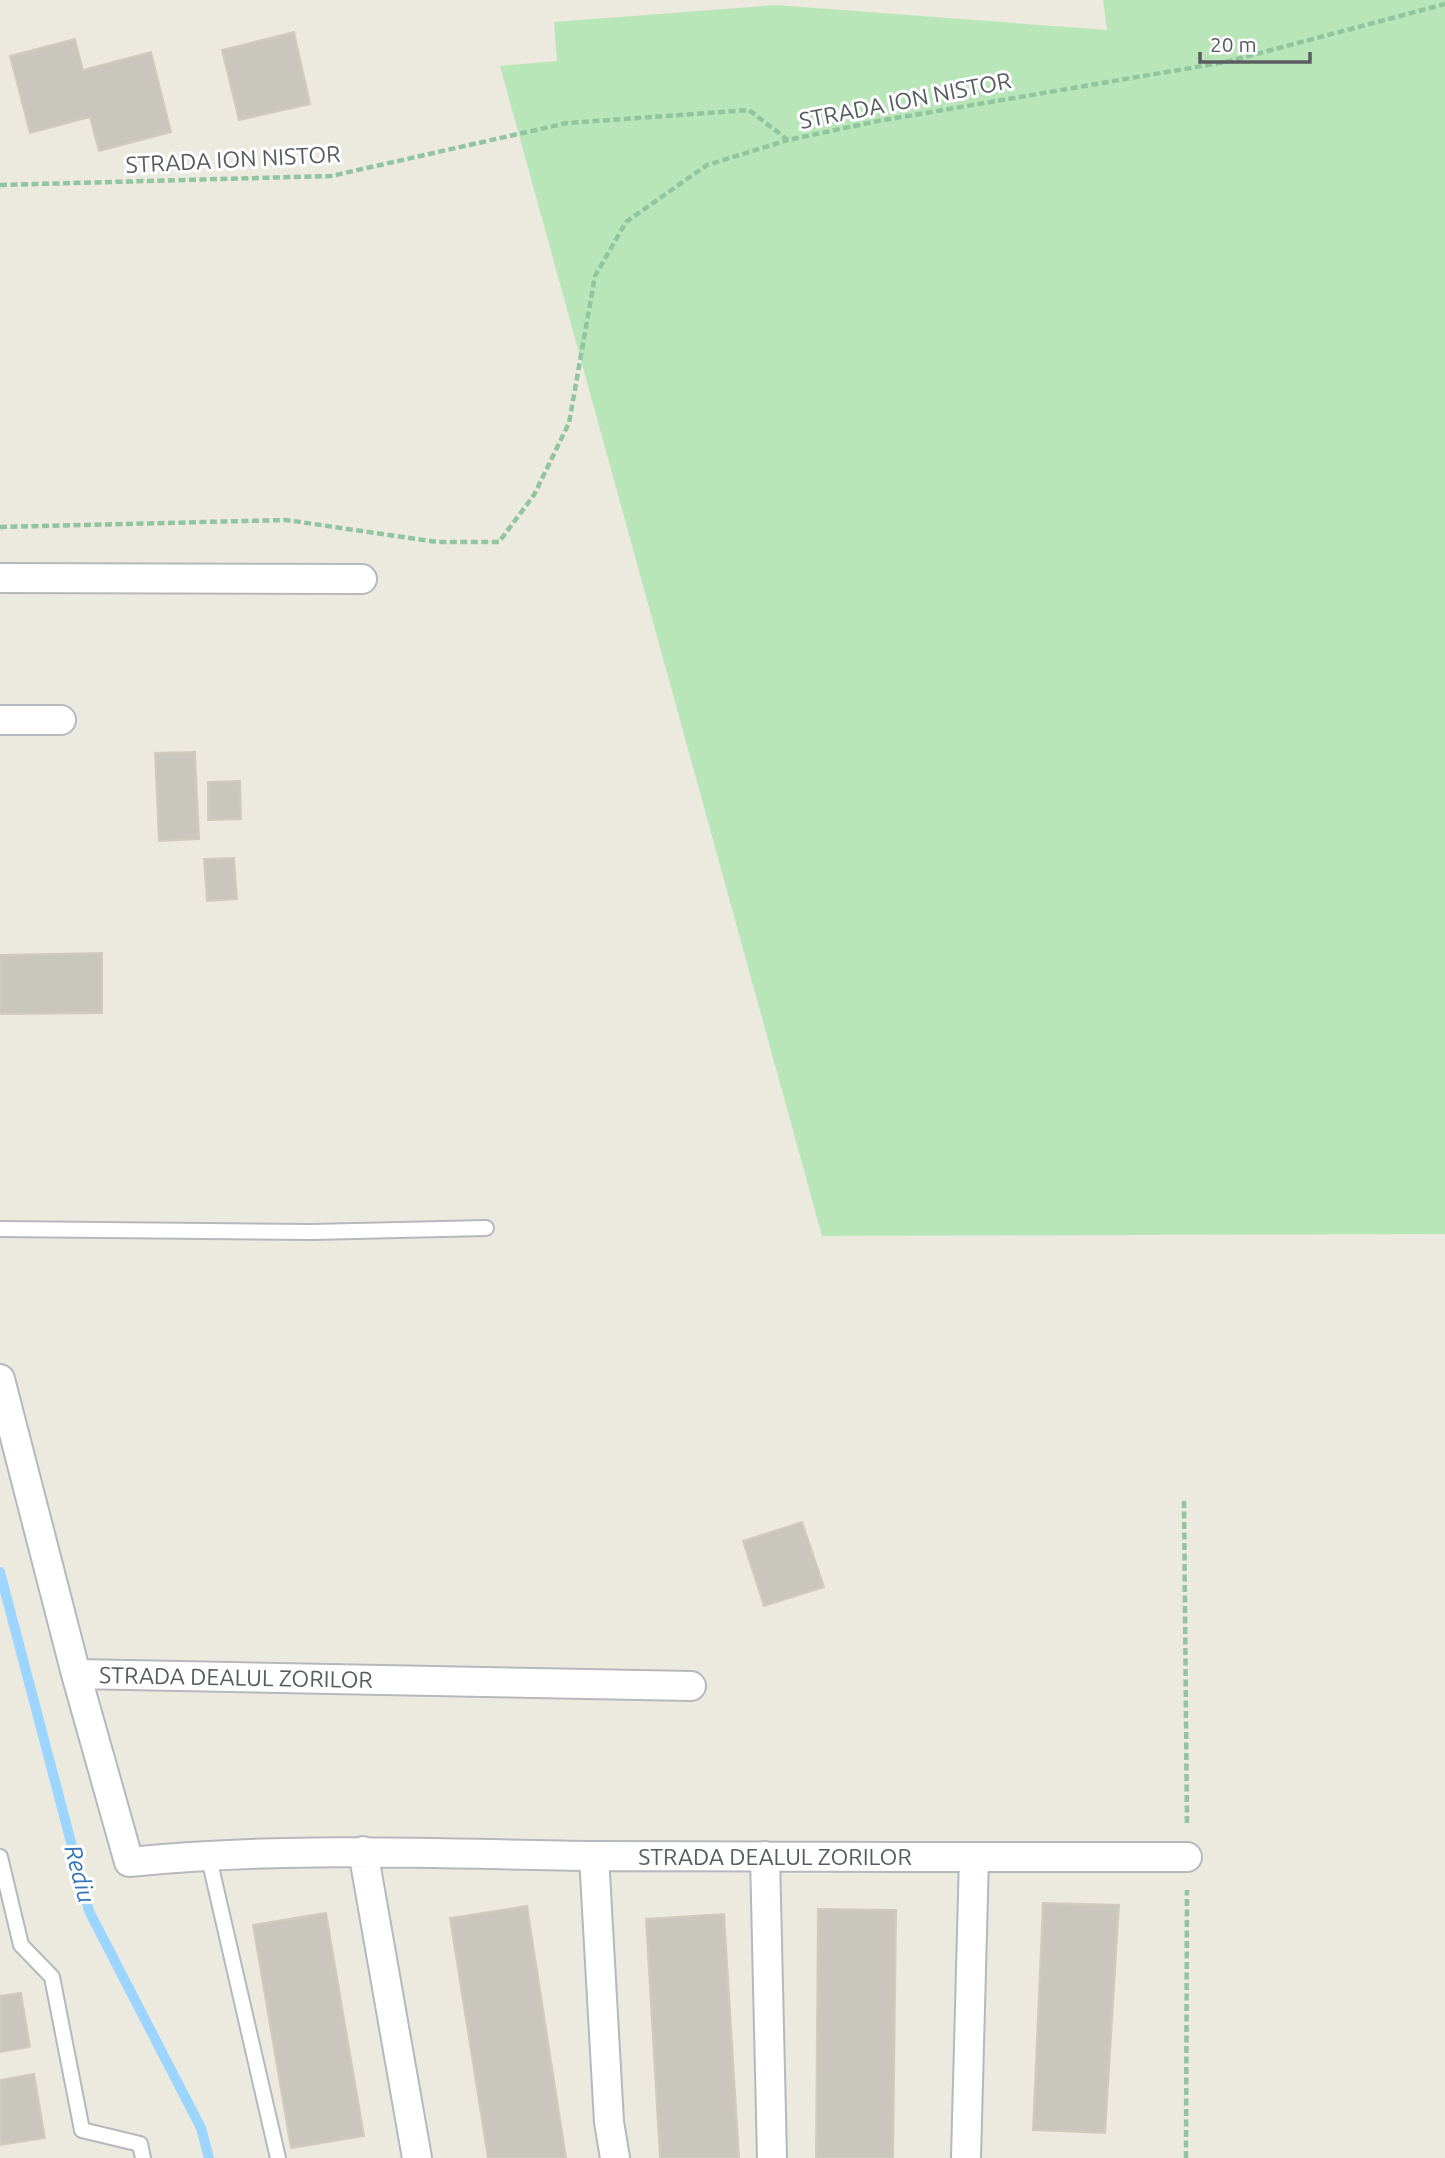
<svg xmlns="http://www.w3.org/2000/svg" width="1445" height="2158" font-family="Ubuntu,sans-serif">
<rect width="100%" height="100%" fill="#ece9df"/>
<path fill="#b9e6b9" d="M1103 0H1445V1234L822 1236 500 66 557 61 554 22 776 5 1107 30Z"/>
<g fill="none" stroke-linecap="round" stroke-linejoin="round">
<path stroke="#9cd5ff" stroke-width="10" d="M0 1572 89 1911 201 2128 209 2158"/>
</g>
<path fill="#c9c6be" stroke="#d1cbbd" stroke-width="2" d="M294 32 310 104 239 120 222 50Z
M75 39 83 70 151 52 171 132 99 151 90 117 30 133 10 56Z
M195 752 199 839 159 841 155 753Z
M240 781 241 819 208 820V782Z
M234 858 237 899 207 901 204 859Z
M102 953V1013L0 1014V955Z
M802 1522 824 1587 764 1606 743 1541Z
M1043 1903 1119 1905 1105 2133 1033 2130Z
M527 1906 566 2158H488L450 1918Z
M818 1909 896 1910 893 2158H816Z
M326 1913 364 2136 291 2148 253 1925Z
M724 1914 739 2158H660L646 1919Z
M21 1993 30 2047 0 2052V1996Z
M34 2074 45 2138 0 2145V2080Z"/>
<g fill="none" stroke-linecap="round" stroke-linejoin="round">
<defs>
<path id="service" d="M0 1229 312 1232 486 1228
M208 1854 278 2158
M0 1857 21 1945 52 1977 82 2130 140 2144 143 2158"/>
<path id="minor" d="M0 578 362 579
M0 720H61
M0 1379 76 1674 691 1686
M76 1674 129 1862C285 1846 440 1854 597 1856 794 1857 990 1857 1187 1857
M363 1851 417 2158
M594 1856 609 2122 615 2158
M765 1856 772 2158
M966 2158 974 1857"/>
</defs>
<use href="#service" stroke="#b5b8bd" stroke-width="18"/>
<use href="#minor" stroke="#b5b8bd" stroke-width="32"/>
<path stroke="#90c59f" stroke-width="4.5" stroke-dasharray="7 3.5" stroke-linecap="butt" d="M0 185 331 176 567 123 749 110 788 140 878 121 1226 62 1445 4
M0 527 286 520 438 542H499L534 495 569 423 595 276 626 222 707 165 788 140
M1184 1501 1187 1826
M1186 2158 1187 1890"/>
<use href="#service" stroke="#fff" stroke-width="14"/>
<use href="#minor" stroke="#fff" stroke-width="28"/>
</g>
<g text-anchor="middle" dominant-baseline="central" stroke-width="6" stroke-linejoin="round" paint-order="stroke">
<g font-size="23" fill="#585c61" stroke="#fff">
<text transform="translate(905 100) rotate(-11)">STRADA ION NISTOR</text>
<text transform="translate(233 159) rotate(-3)">STRADA ION NISTOR</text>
<text transform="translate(236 1677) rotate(1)">STRADA DEALUL ZORILOR</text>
<text x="775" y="1856">STRADA DEALUL ZORILOR</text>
</g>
<g font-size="24" font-style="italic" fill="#3475b7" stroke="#fff">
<text transform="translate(80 1874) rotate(75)">Rediu</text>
</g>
</g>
<path d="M1200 52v10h110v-10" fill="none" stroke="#585c61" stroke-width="3.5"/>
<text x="1210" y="52" font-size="21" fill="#585c61" stroke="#ffffff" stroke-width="5" paint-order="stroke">20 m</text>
</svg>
